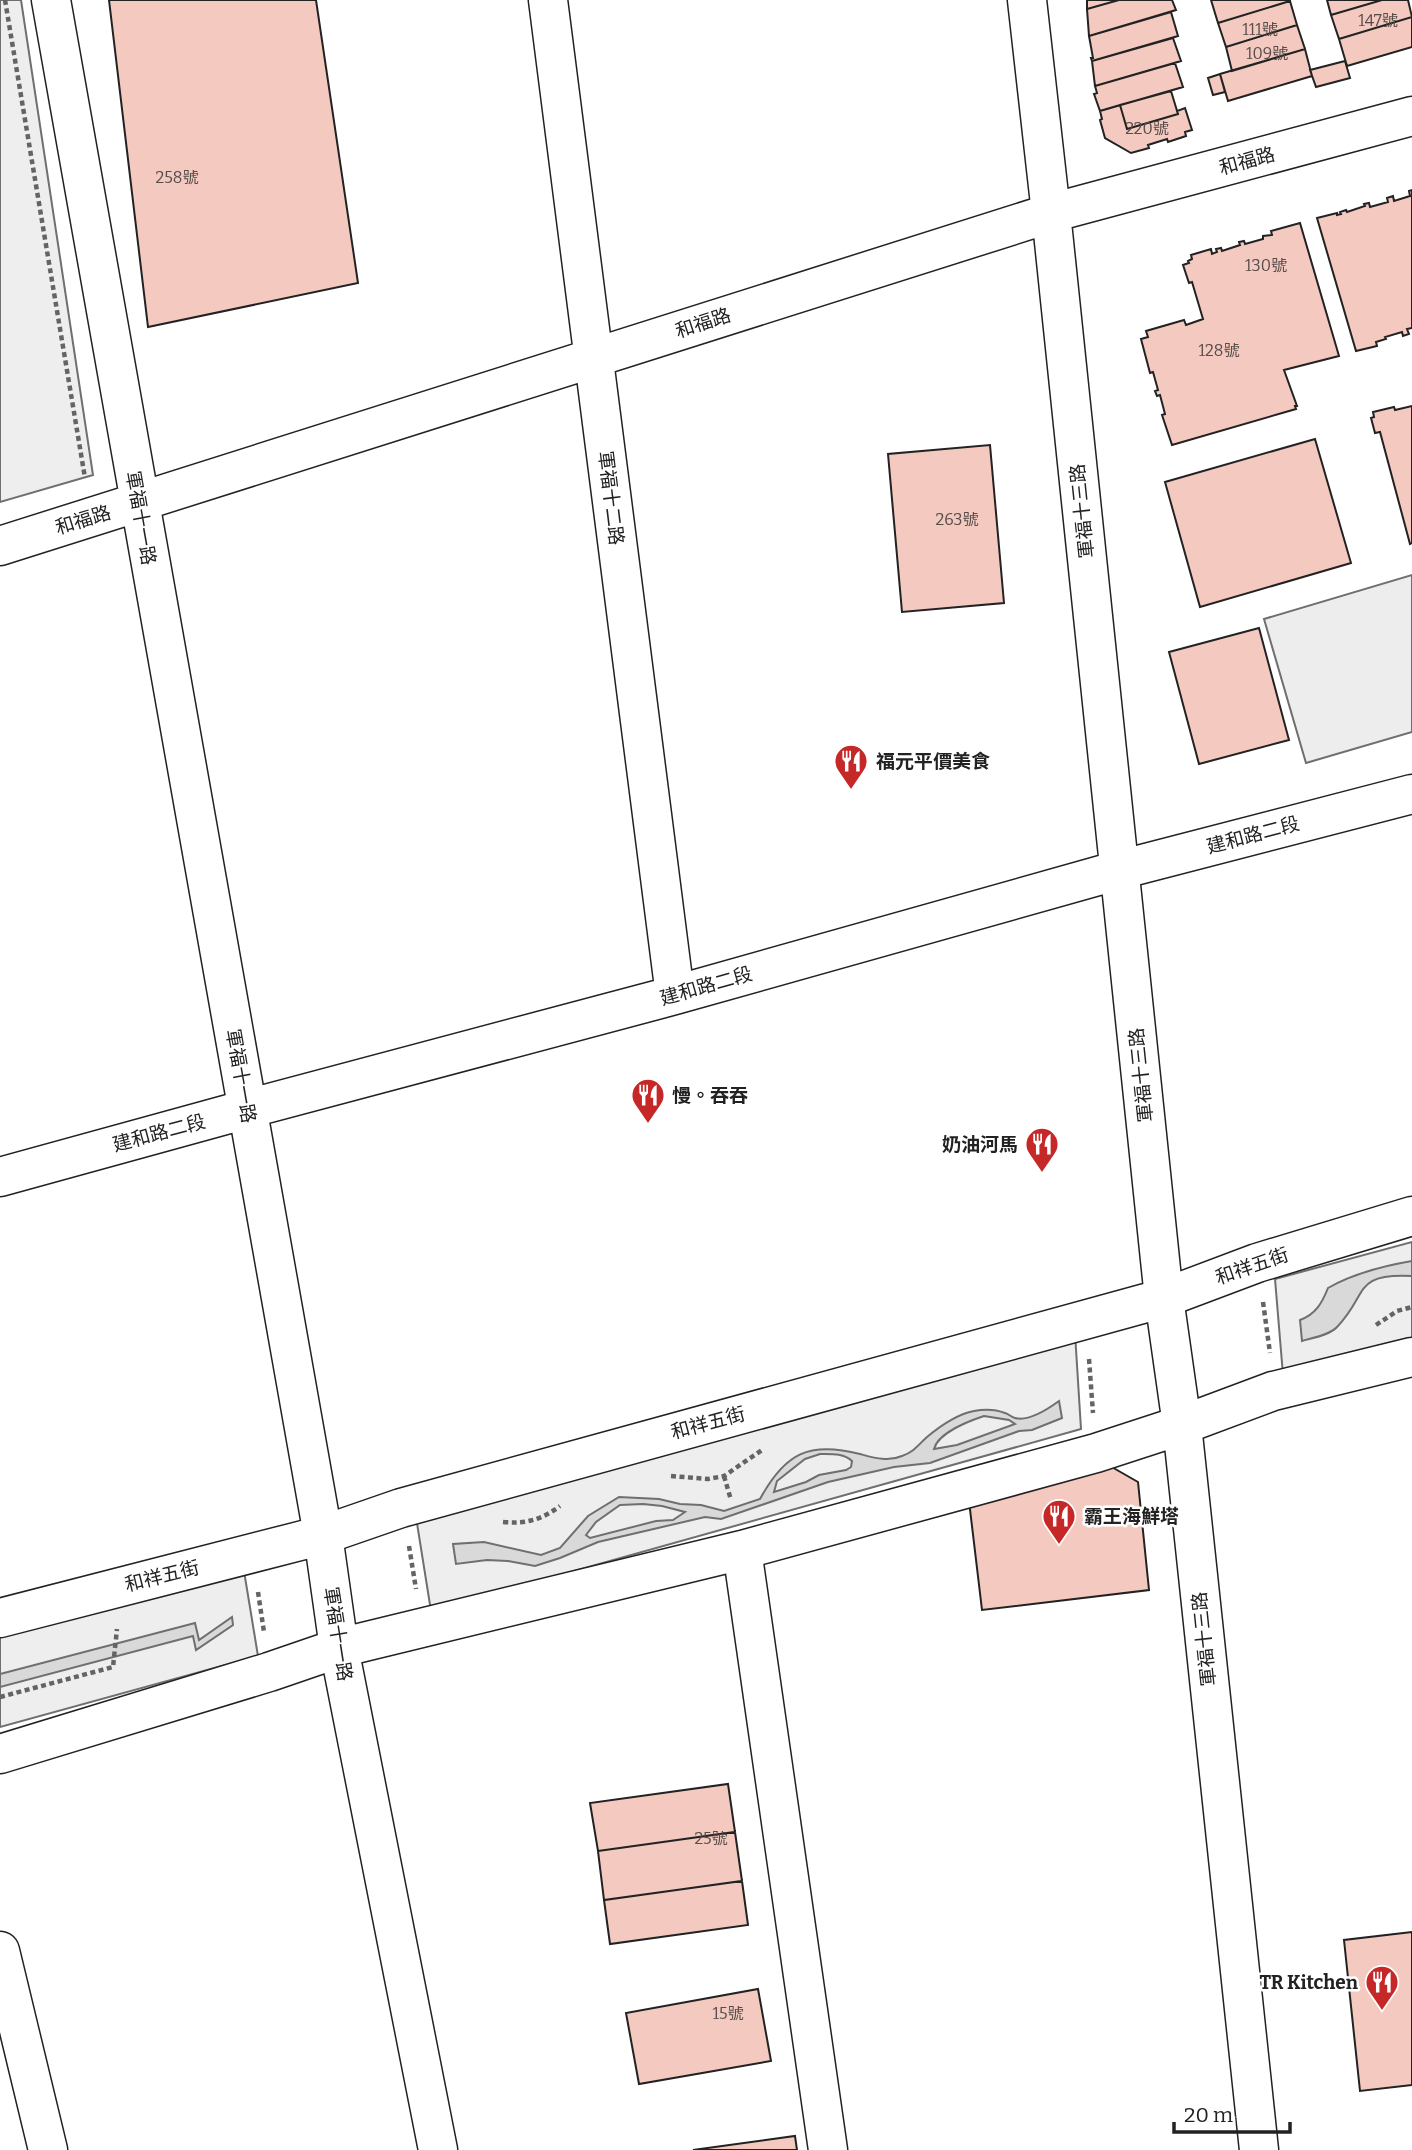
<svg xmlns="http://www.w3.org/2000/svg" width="1412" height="2150" font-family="Bitter,'Noto Sans TC',serif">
<rect width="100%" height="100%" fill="#fff"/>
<path fill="#eee" stroke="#6f6f6f" stroke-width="2" d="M0 0H21L93 475 0 502Z
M1412 1242V1340L1283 1375 1275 1279Z
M1075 1333 1081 1429 431 1611 416 1517Z
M243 1565 258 1656 0 1727V1633Z"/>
<path fill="#ededed" stroke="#6f6f6f" stroke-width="2" d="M1412 575V732L1306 763 1264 619Z"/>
<path fill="#d9d9d9" stroke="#6f6f6f" stroke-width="2" fill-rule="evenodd" d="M1412 1261V1276C1352 1273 1369 1294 1337 1327 1330 1335 1312 1338 1302 1341L1300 1320C1316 1314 1322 1303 1328 1288 1354 1273 1383 1266 1412 1261Z
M1059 1401 1062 1418 1032 1430 1019 1431 930 1463 894 1467 828 1482 721 1519 705 1517 598 1542 560 1558 535 1566 508 1561 487 1560 456 1564 453 1544 484 1542 541 1555 560 1548 588 1516 619 1497 659 1499 680 1504 701 1505 724 1511 760 1499C785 1453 809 1441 860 1454 875 1458 888 1462 902 1456 914 1452 918 1445 927 1437 939 1427 958 1414 974 1411 984 1409 995 1409 1005 1413 1009 1414 1011 1417 1015 1418 1029 1422 1048 1409 1059 1401ZM984 1416 1009 1420 1015 1424 957 1445 934 1449C938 1433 969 1421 984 1416ZM820 1454C831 1454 844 1453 852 1461L851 1467 846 1470 819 1475 806 1482 774 1492 777 1481 805 1459ZM643 1504 662 1506 685 1512 673 1520 656 1521 590 1538 586 1535 596 1522 620 1505Z
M232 1617 233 1625 196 1650 193 1636 0 1687V1674L195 1623 199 1640Z"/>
<path fill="#f3c9c0" stroke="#222" stroke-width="2" d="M109 0H316L358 283 148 327Z
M1087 0H1119L1087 9Z
M1119 0H1172L1176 10 1089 36 1087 9Z
M1211 0H1290V1L1218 23Z
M1327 0H1382L1331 15Z
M1382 0H1408L1412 17 1339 39 1331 15Z
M1290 1 1297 25 1226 47 1218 23Z
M1171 12 1178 36 1092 61 1091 58H1093L1089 36Z
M1412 17V47L1347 66 1339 39Z
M1297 25 1305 49 1232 71 1226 47Z
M1173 38 1181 61 1095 86 1092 61Z
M1305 49 1312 76 1228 101 1220 74Z
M1345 61 1350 78 1316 87 1310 70Z
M1175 63 1183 87 1100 111 1094 94 1097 93 1095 86Z
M1220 74 1225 92 1213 95 1208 78Z
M1171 91 1178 114 1127 129 1120 105Z
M1120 105 1127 129 1178 114 1177 111 1185 108 1192 130 1185 132 1186 136 1168 142 1167 139 1148 145 1149 148 1131 153 1105 138 1100 120 1102 119 1100 111Z
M1412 190V328L1407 329 1409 334 1403 336 1402 332 1385 337 1386 339 1376 342 1377 346 1356 351 1317 218 1337 213V215L1341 214 1340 212 1346 210 1347 212 1365 206 1364 204 1369 203 1370 207 1388 202 1387 198 1393 196 1394 201 1410 196 1409 191Z
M1300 223 1339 356 1284 370 1297 406H1295L1296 409 1172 445 1162 415 1165 414 1160 395 1157 396 1155 391 1158 390 1153 372 1150 373 1141 339 1148 337 1146 331 1184 320 1186 325 1203 319 1192 282 1189 283 1183 265 1189 263 1188 261 1192 259 1191 255 1211 249 1212 254 1217 252 1216 249 1221 248 1222 251 1240 245 1239 242 1244 241 1245 244 1263 239V236L1272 235 1271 231Z
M1412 406V543L1410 544 1380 432 1375 433 1371 418 1374 417 1373 412 1394 407 1395 410Z
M1315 439 1351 563 1200 607 1165 482Z
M990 445 1004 603 902 612 888 454Z
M1259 628 1289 740 1199 764 1169 652Z
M1110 1466 1138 1482 1149 1590 982 1610 969 1501Z
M728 1784 735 1832 598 1851 590 1803Z
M735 1832 742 1881 604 1900 598 1851Z
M742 1881 748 1925 610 1944 604 1900Z
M1412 1932V2085L1360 2091 1344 1940Z
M758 1989 771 2061 639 2084 626 2013Z
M795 2136 797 2150H693Z"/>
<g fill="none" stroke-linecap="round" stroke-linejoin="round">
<defs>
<path id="minor" d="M51 0 323 1535 339 1648 438 2150
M548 0 675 995
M1027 0 1051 213 1164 1298 1182 1425 1259 2150
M0 546 1051 213 1412 116
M0 1177 247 1109 675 995 1119 870 1412 794
M742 1550 828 2150
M0 1618 323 1535 401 1508 1164 1298 1257 1263 1412 1216
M0 1754 269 1672 339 1648 742 1550 1096 1453 1182 1425 1273 1391 1412 1357
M0 1951 48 2150"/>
</defs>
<use href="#minor" stroke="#222" stroke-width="41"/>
<path stroke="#646464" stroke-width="4.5" stroke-dasharray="5 3.5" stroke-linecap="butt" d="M5 0 85 478
M1263 1302 1270 1353
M1376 1325 1397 1311 1412 1307
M1089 1359 1093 1413
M671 1476 708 1479 724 1476 762 1450
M724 1476 731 1500
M503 1522C526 1524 541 1520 560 1506
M409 1546 416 1589
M258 1592 264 1632
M0 1697 113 1667 117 1629"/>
<use href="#minor" stroke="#fff" stroke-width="38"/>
</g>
<defs>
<symbol id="restaurant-pin" viewBox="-11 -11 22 30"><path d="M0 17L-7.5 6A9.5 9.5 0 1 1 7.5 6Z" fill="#c62828" stroke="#fff"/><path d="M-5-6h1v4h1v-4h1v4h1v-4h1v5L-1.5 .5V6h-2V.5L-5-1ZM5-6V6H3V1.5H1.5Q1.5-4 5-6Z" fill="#fff"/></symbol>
</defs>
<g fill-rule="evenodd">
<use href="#restaurant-pin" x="832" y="742" width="38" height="52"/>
<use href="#restaurant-pin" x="629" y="1076" width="38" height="52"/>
<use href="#restaurant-pin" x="1023" y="1125" width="38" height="52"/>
<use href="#restaurant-pin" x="1040" y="1497" width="38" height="52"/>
<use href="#restaurant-pin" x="1363" y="1963" width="38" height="52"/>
</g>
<g text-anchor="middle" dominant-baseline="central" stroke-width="5" stroke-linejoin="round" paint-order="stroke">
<g font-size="16" fill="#564c4a">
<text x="1378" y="20">147號</text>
<text x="1260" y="29">111號</text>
<text x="1267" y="53">109號</text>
<text x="1147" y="128">220號</text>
<text x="177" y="177">258號</text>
<text x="1266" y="265">130號</text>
<text x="1219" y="350">128號</text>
<text x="957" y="519">263號</text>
<text x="711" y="1838">25號</text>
<text x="728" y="2013">15號</text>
</g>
<g font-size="19" fill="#222" stroke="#fff">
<text transform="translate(1247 161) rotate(-15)">和福路</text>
<text transform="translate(703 323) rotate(-18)">和福路</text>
<text transform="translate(611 498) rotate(83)">軍福十二路</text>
<text transform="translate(1082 511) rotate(-96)">軍福十三路</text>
<text transform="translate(141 518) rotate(80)">軍福十一路</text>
<text transform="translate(83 520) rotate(-17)">和福路</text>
<text transform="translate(1253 835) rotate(-15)">建和路二段</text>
<text transform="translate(706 986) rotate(-16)">建和路二段</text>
<text transform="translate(1141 1075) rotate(-96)">軍福十三路</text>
<text transform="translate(241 1076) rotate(80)">軍福十一路</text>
<text transform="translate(159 1133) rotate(-15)">建和路二段</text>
<text transform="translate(1252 1266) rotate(-19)">和祥五街</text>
<text transform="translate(708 1423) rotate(-15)">和祥五街</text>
<text transform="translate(162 1576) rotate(-14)">和祥五街</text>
<text transform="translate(338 1634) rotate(81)">軍福十一路</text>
<text transform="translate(1204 1639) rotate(-96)">軍福十三路</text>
</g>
<g font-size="19" font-weight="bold" fill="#222" stroke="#fff" text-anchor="start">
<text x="876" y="761">福元平價美食</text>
<text x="672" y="1095">慢。吞吞</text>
<text x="1018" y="1144" text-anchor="end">奶油河馬</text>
<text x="1084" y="1516">霸王海鮮塔</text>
<text x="1358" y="1982" text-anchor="end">TR Kitchen</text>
</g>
</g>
<path d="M1174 2122v10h116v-10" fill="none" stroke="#222222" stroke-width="3.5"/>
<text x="1184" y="2122" font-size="21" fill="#222222" stroke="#ffffff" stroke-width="5" paint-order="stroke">20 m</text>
</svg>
